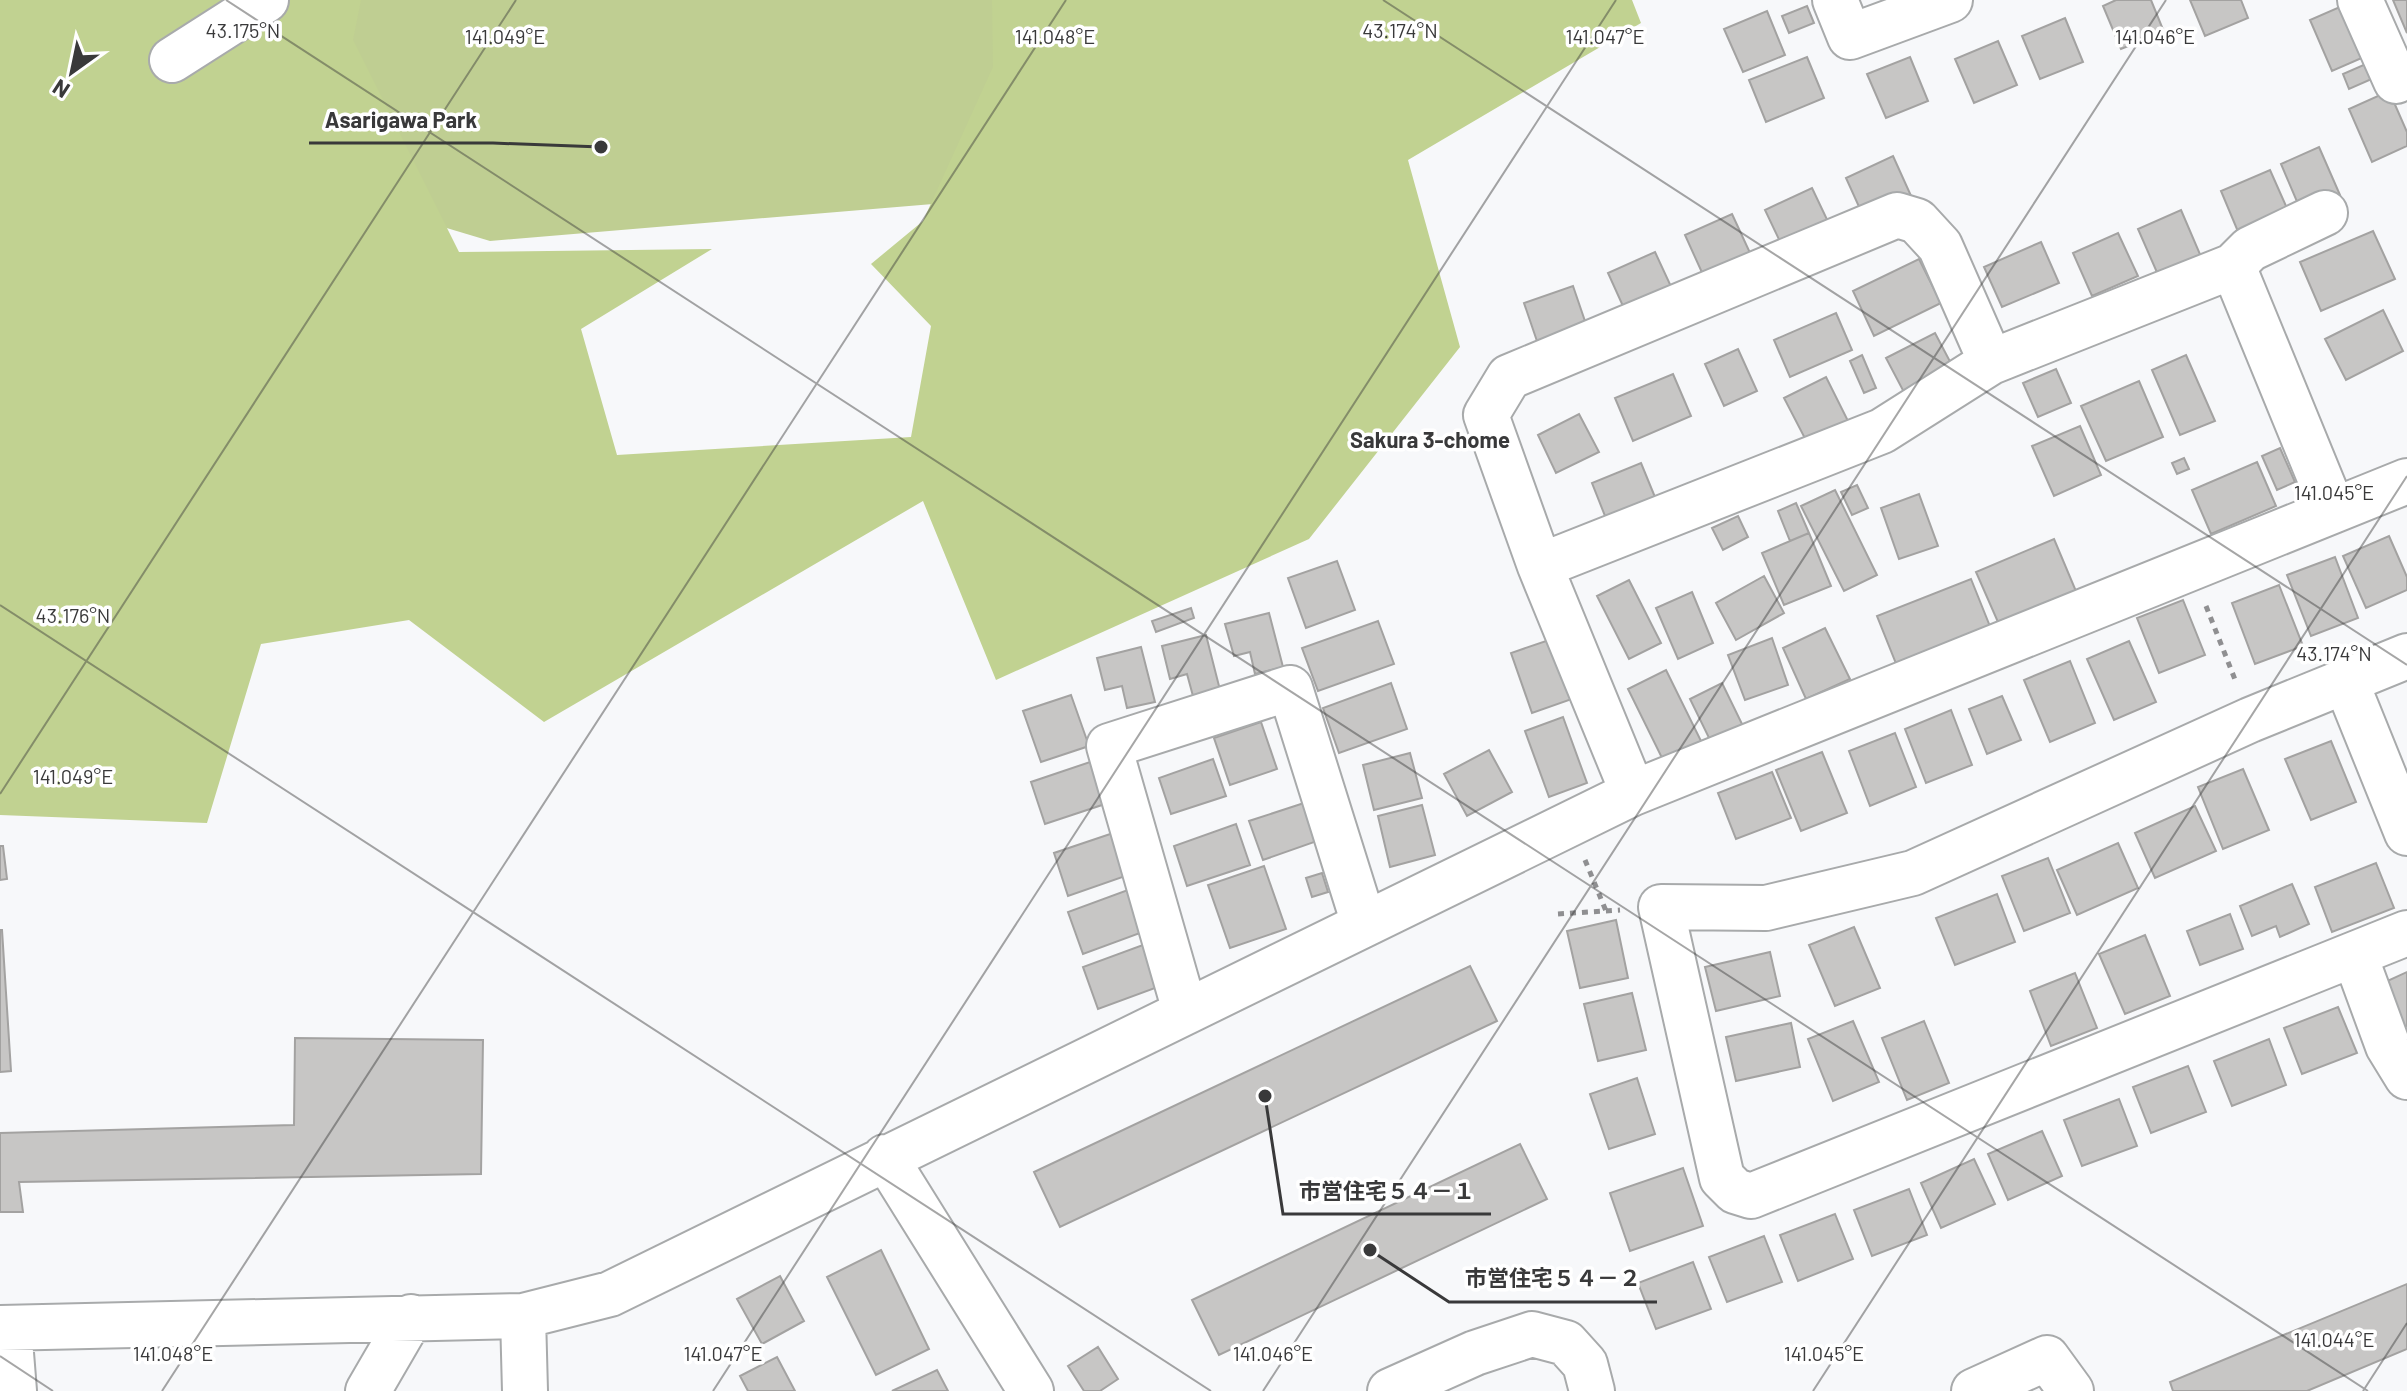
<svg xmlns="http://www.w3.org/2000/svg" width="2407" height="1391" font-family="Barlow,'Noto Sans JP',sans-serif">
<rect width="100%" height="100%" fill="#f7f8fa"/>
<path fill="#bfce92" d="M127 0H1123L993 199 490 241 0 94V56Z"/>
<path fill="#c1d291" d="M0 0H361L353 40 459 252 712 249 581 329 617 455 911 437 931 326 871 264 923 221 993 67 992 0H1632L1641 23 1408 160 1460 347 1309 539 996 680 923 501 544 722 409 620 261 644 207 823 0 815Z"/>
<path fill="#c7c6c5" stroke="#a3a2a1" stroke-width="2" d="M2116 0H2151L2164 32 2121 49 2103 6Z
M2190 0H2241L2248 18 2205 36Z
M2393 0H2407V33Z
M1807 6 1814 23 1789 33 1782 16Z
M2342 6 2364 57 2332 71 2310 20Z
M1767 11 1785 55 1743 72 1724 29Z
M2065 18 2083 62 2040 79 2022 36Z
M1998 41 2017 85 1974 103 1955 59Z
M1807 57 1824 98 1766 122 1749 80Z
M1910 57 1928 101 1886 118 1867 74Z
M2368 63 2374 78 2349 89 2343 74Z
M2389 91 2407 132V146L2372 162 2349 109Z
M2319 147 2340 195 2301 211 2281 164Z
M1893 156 1912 198 1865 220 1846 178Z
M2270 170 2294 224 2244 246 2221 191Z
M1812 188 1832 230 1785 252 1765 210Z
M2181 210 2202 259 2159 277 2138 229Z
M1732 214 1751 255 1704 277 1685 235Z
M2373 231 2395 279 2321 311 2300 262Z
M2118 233 2138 276 2092 296 2073 253Z
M2041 242 2059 283 2002 307 1984 267Z
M1655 252 1674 293 1627 315 1608 273Z
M1919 259 1941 303 1874 336 1853 291Z
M1573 286 1588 330 1539 347 1524 303Z
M2383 310 2403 351 2346 380 2325 339Z
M1836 313 1852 350 1790 377 1774 340Z
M1935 333 1955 371 1906 396 1886 358Z
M1738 349 1757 391 1724 406 1705 364Z
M1862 355 1876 388 1864 393 1850 361Z
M2186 355 2215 421 2180 435 2152 370Z
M2056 369 2071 403 2038 417 2023 383Z
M1673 374 1691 416 1633 441 1615 398Z
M1826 377 1852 429 1811 450 1784 398Z
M2139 381 2163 437 2106 461 2081 406Z
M1579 414 1599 452 1556 473 1538 435Z
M2080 426 2101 475 2054 496 2032 446Z
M2280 448 2295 482 2277 490 2262 456Z
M2184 458 2189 469 2177 474 2172 463Z
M2257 462 2276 506 2211 534 2192 490Z
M1641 463 1657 502 1607 521 1592 483Z
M1857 485 1868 508 1852 515 1841 492Z
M1835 490 1877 575 1844 591 1801 506Z
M1919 494 1938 546 1899 559 1881 508Z
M1796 503 1809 533 1790 541 1778 511Z
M1738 516 1748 537 1723 550 1712 528Z
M1809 533 1831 586 1784 605 1762 553Z
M2389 536 2407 577V590L2366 608 2343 556Z
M2054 539 2078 596 2001 629 1976 572Z
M2335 557 2358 618 2311 636 2287 575Z
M1337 561 1355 610 1306 628 1288 578Z
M1764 576 1784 613 1736 640 1716 603Z
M1971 579 1993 634 1899 671 1877 616Z
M1629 580 1661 643 1629 659 1597 596Z
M2279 585 2303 646 2255 664 2232 603Z
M1692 592 1713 643 1678 659 1656 608Z
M2183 600 2205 655 2159 673 2137 618Z
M1191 608 1194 618 1156 632 1152 621Z
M1269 613 1283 667 1255 674 1250 652 1234 656 1225 624Z
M1378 621 1394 664 1318 691 1302 648Z
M1825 628 1850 679 1806 699 1783 648Z
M1206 635 1220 690 1193 696 1187 674 1170 679 1162 646Z
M1772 638 1788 685 1745 700 1728 655Z
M1552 639 1572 699 1532 713 1511 653Z
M2129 641 2156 702 2114 720 2087 659Z
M1141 647 1155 702 1127 708 1122 686 1105 690 1097 658Z
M2070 661 2095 723 2050 742 2024 680Z
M1666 670 1702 743 1664 762 1628 689Z
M1391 683 1407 729 1339 753 1323 708Z
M1722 683 1743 726 1711 742 1690 699Z
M1071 695 1089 746 1041 762 1023 711Z
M2002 696 2021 740 1987 754 1969 709Z
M1951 710 1972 765 1926 783 1905 729Z
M1563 717 1587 783 1549 797 1525 731Z
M1261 722 1277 769 1230 785 1214 738Z
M1895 733 1916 787 1870 806 1849 751Z
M2331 741 2356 802 2311 820 2285 759Z
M1489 750 1512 792 1467 816 1444 774Z
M1822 752 1847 813 1801 831 1776 770Z
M1410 753 1422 798 1374 810 1363 765Z
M1099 759 1114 801 1045 824 1031 782Z
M1213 759 1226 796 1171 814 1159 778Z
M2243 769 2269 830 2223 849 2198 787Z
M1772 772 1791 818 1736 839 1718 793Z
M1307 802 1320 840 1263 860 1249 821Z
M1422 805 1435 855 1390 867 1378 816Z
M2195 806 2216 851 2155 878 2135 833Z
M1236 824 1250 865 1187 886 1174 846Z
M1122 830 1137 872 1068 896 1054 853Z
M2118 843 2138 888 2077 915 2057 870Z
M0 846H3L7 879 0 880Z
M2048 858 2070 913 2024 931 2002 876Z
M2376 863 2394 908 2332 932 2315 887Z
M1264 866 1286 929 1230 948 1208 885Z
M1322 873 1328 892 1312 897 1306 878Z
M2292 884 2309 924 2280 937 2276 926 2252 936 2240 906Z
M1136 887 1151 929 1083 954 1068 912Z
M1997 894 2015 942 1955 965 1936 918Z
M2230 914 2243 949 2200 965 2187 931Z
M1616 920 1628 978 1580 988 1567 931Z
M1854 927 1880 988 1835 1006 1809 945Z
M0 930H2L11 1071 0 1072Z
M2145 935 2170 996 2125 1014 2099 954Z
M1151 942 1166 984 1098 1009 1083 967Z
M1770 952 1780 996 1716 1011 1705 967Z
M1470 966 1497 1021 1060 1227 1034 1172Z
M2407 972V1026L2404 1028 2383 983Z
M2075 973 2097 1028 2051 1046 2030 991Z
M1632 993 1646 1050 1598 1061 1584 1004Z
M2338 1007 2357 1053 2302 1074 2284 1028Z
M1853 1021 1879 1082 1833 1101 1808 1039Z
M1924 1021 1949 1083 1907 1100 1882 1038Z
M1791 1023 1800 1067 1736 1081 1726 1037Z
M295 1038 483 1040 481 1174 19 1182 23 1212H0V1133L294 1125Z
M2269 1039 2286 1085 2232 1106 2214 1061Z
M2188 1066 2206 1112 2151 1133 2133 1087Z
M1637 1078 1655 1134 1609 1149 1590 1094Z
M2119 1099 2137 1146 2082 1166 2064 1120Z
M2042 1131 2062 1176 2008 1200 1988 1154Z
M1520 1144 1547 1199 1219 1355 1192 1300Z
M1974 1159 1995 1204 1941 1228 1921 1183Z
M1683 1168 1703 1226 1630 1251 1610 1193Z
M1909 1189 1927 1235 1872 1256 1854 1210Z
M1835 1214 1853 1259 1798 1281 1780 1235Z
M1764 1236 1782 1282 1727 1302 1709 1257Z
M881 1250 929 1349 876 1375 827 1277Z
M1693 1262 1711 1309 1656 1329 1638 1283Z
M780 1276 804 1321 762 1344 737 1299Z
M2407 1284V1349L2307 1391H2173L2170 1382Z
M1098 1347 1118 1379 1100 1391H1084L1068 1366Z
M777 1357 795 1391H748L740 1376Z
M937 1370 948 1391H892Z"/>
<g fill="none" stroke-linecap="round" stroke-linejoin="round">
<defs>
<path id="minor" d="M1835 0 1850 37 1950 0
M2360 0 2396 81
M172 60 266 0
M2233 266 2250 249 2325 213
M1540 566 1486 415 1509 377 1897 215 1917 221 1940 246 1991 362
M2407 656 2250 720 1913 873 1766 908 1661 907 1722 1178 1735 1191 1751 1196 2407 933
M2346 682 2407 833
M1633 793 1540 566 1882 431 1991 362 2233 266 2333 510
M2355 956 2388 1046 2407 1077
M1185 1011 1109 746 1290 688 1364 924
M885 1157 1031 1391
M523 1316 525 1391
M0 1328 523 1316 610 1294 1633 793 2407 481
M9 1328 14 1391
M368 1391 411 1317
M1390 1391 1475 1353 1532 1334 1566 1343 1585 1364 1592 1391
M1974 1391 2047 1358 2071 1391"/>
</defs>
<use href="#minor" stroke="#a8aaab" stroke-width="48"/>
<path stroke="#8f8f91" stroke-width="5" stroke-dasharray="6 6" stroke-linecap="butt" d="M2206 606 2236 682
M1585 860 1606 911
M1558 914 1620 910"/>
<use href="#minor" stroke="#fff" stroke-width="44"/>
</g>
<path fill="none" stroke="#39393a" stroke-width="2" stroke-opacity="0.45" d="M226 0 2368 1391M1383 0 2407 665M0 605 1211 1391M0 794 516 0M0 1356 53 1391M162 1391 1066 0M713 1391 1616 0M1263 1391 2166 0M1813 1391 2407 476M2363 1391 2407 1323"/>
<g text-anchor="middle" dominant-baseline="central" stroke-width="7" stroke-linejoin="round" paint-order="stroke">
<g font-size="22" font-weight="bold" fill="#39393a" stroke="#fff">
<text x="1430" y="439">Sakura 3-chome</text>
</g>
</g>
<g font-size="20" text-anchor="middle" fill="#39393a" stroke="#fff" stroke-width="7" stroke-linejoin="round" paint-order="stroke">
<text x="243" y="38">43.175°N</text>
<text x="1400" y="38">43.174°N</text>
<text x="1055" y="44">141.048°E</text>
<text x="1605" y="44">141.047°E</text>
<text x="2155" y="44">141.046°E</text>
<text x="505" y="44">141.049°E</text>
<text x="2334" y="500">141.045°E</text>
<text x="73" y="623">43.176°N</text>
<text x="2334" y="661">43.174°N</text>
<text x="73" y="784">141.049°E</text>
<text x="2334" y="1347">141.044°E</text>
<text x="173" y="1361">141.048°E</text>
<text x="723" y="1361">141.047°E</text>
<text x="1273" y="1361">141.046°E</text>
<text x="1824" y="1361">141.045°E</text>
</g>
<path fill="none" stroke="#39393a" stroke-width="3" d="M601 147L493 143H309M1265 1096L1283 1214H1491M1370 1250L1449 1302H1657"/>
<g fill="#39393a" stroke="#fff" stroke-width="3">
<circle cx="601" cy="147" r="8"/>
<circle cx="1265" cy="1096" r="8"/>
<circle cx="1370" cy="1250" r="8"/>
</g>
<g font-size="22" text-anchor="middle" font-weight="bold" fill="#39393a" stroke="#fff" stroke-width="7" stroke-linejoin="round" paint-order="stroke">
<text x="401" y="128">Asarigawa Park</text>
<text x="1387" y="1199">市営住宅５４－１</text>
<text x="1553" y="1286">市営住宅５４－２</text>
</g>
<g transform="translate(72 72) rotate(213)" stroke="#ffffff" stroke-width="6" paint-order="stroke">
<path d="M0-6L14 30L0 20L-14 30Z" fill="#39393a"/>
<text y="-12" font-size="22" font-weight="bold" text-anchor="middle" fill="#39393a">N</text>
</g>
</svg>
